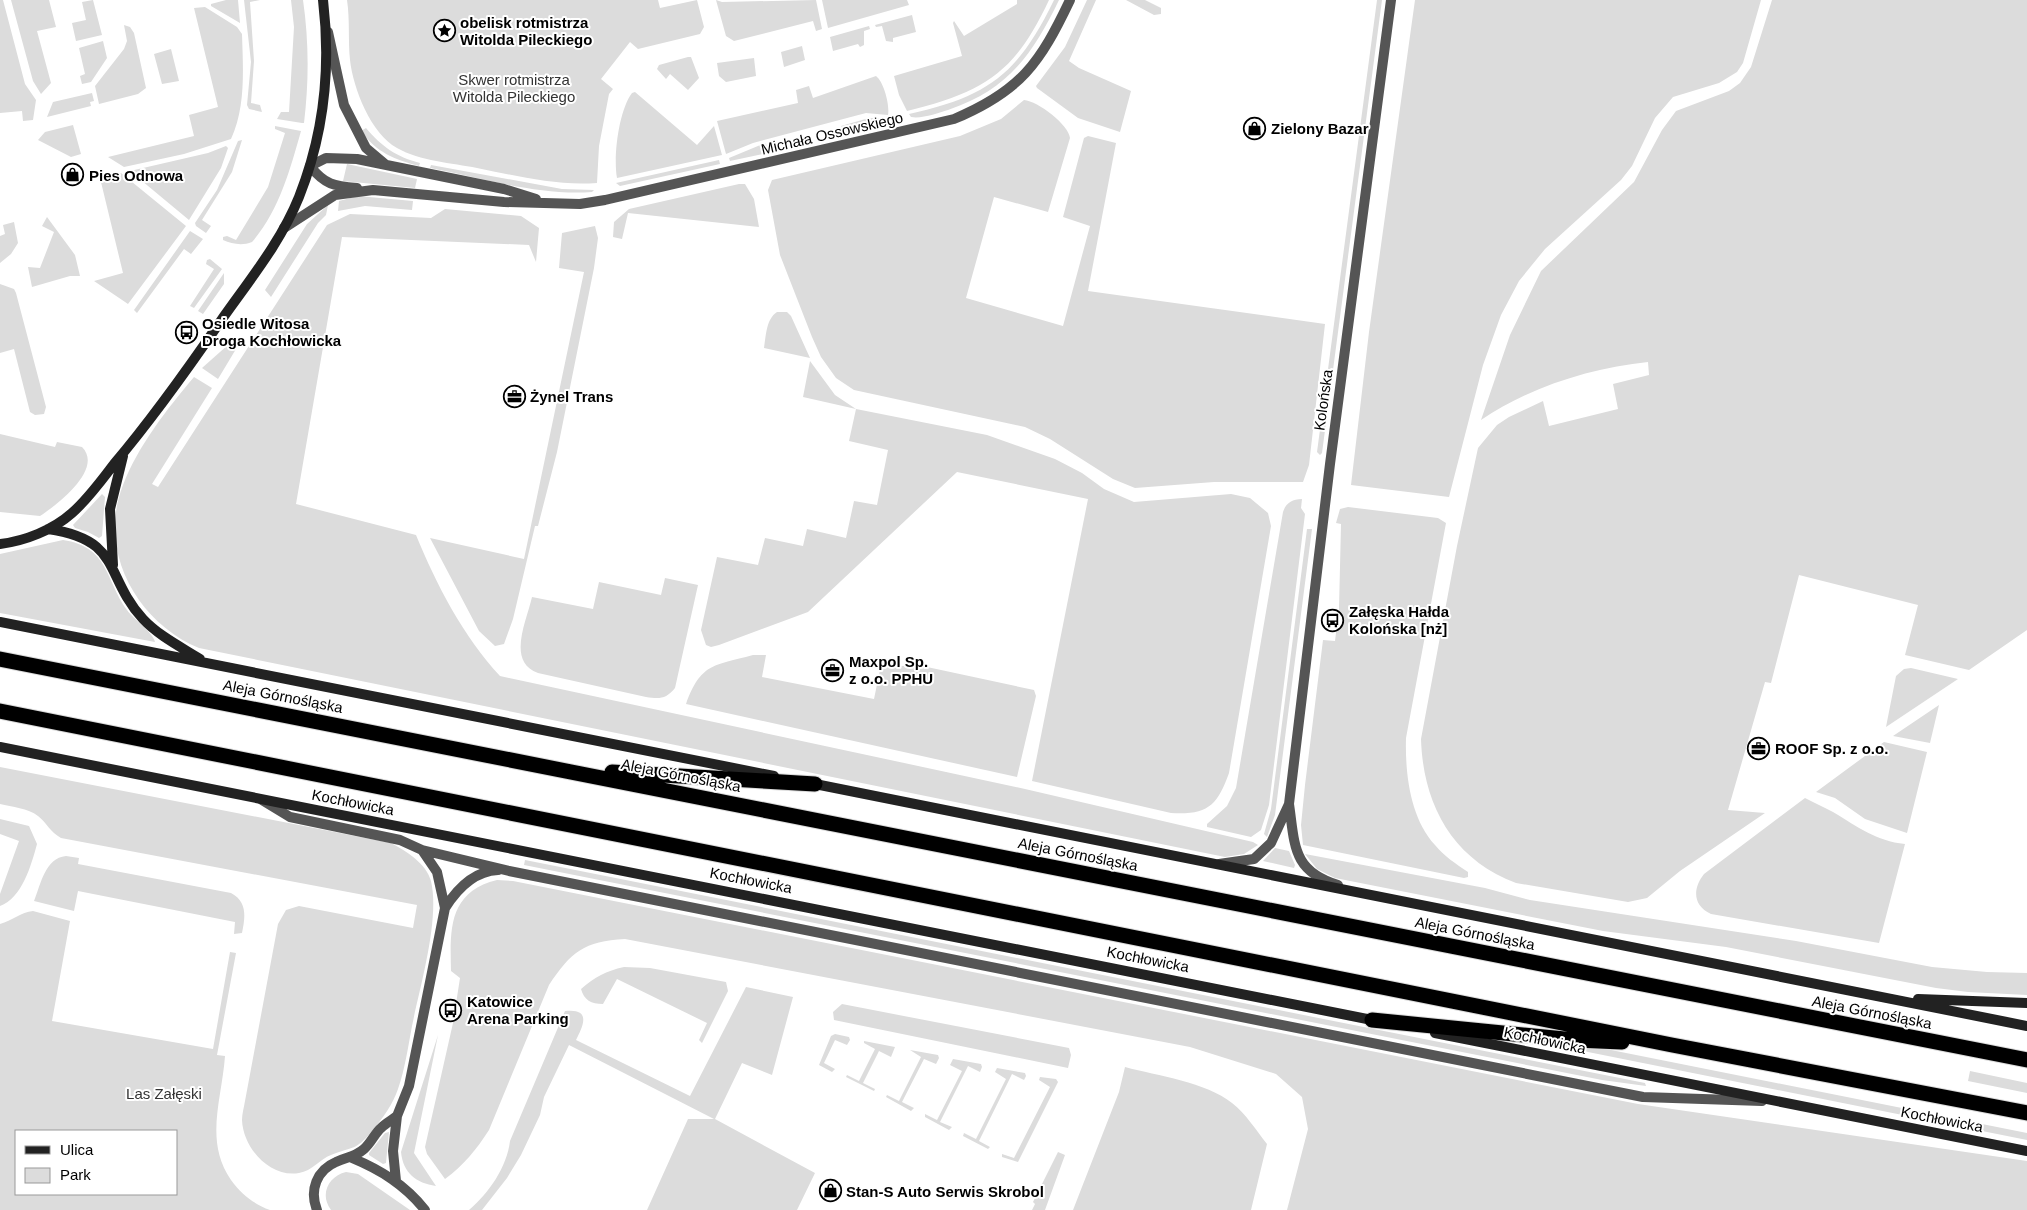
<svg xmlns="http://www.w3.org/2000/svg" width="2027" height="1210" font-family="Helvetica,sans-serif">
<rect width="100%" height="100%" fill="#fff"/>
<path fill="#dcdcdc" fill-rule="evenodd" d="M0 0H3L25 84 36 100 33 120 23 121 22 111 0 113Z
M11 0H49L56 27 37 31 51 83 41 94 33 81Z
M93 0 102 35 76 41 72 23 86 20 82 2Z
M226 0H238L240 23 211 6V4Z
M244 0H260L250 2 254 61 251 103 260 105 262 112 249 109 247 105 251 62Z
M291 0H303C309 41 309 82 304 123H302L277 119 281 112H289L294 27Z
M347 0H658L660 8 697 0 704 27 700 34 638 49 630 42 601 79 613 89 609 94 599 146 597 183C556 186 517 176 477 168 452 163 420 161 397 148 371 134 353 88 350 60 348 40 350 20 347 0Z
M716 0 722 2 816 0 822 29 816 31 813 21 734 41 726 36Z
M822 0H907L909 5 828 28Z
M1017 0H1049C1015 73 984 92 907 111L899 95 894 76 962 56 953 23 954 21 964 36 1017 4Z
M1054 0H1059C1033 54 1008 90 948 110 938 113 922 119 911 117L909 114C989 96 1018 74 1054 0Z
M1087 0H1096L1069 61 1079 68 1131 91 1120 132 1078 118 1037 88 1036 86 1065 47Z
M1126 0H1145L1161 8V14L1154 15Z
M1377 0H1382L1322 453 1320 455 1317 452Z
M1415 0H1761L1743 63 1737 72 1719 83 1673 97 1655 118 1632 166 1621 180 1545 249 1519 281 1501 315 1483 365 1449 497 1351 485 1369 332Z
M1772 0H2027V630L1969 670 1905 655 1918 605 1799 575 1771 683 1765 682 1728 810 1765 813 1680 871 1647 898 1628 902 1516 883C1452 859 1423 804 1421 739L1457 546 1478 448 1497 425 1509 417 1543 401 1549 426 1618 409 1613 384 1649 375 1648 362C1591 368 1529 387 1481 420L1510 335 1541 271 1634 182 1662 130 1676 111 1729 91 1740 83 1751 67Z
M205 7 237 27 242 34C243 68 246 107 231 139L184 154 124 167 108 157 194 136 189 115 218 107 194 8Z
M912 15 916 32 893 38V42L886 41 882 26 876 27 875 25Z
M124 25 130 27 134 33 146 88 138 94 99 104 95 86 124 49 127 41Z
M869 26 870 29 864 31V45L860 47 858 44 833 51 830 37Z
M103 41 107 58 91 82 82 84 80 76 85 74 79 48Z
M802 46 805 60 784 67 781 52Z
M171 49 179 81 162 84 154 54Z
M688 57H691L699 78 688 90 670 74 666 79 657 69 659 65Z
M754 58 756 76 726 82 719 76 717 63Z
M876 76C884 82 890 106 888 115L866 113 753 143 726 154 717 121 798 103 796 90 809 86 813 98Z
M635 92 697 145 714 126 722 155 617 178C613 156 619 110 632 93Z
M92 93 94 101 90 102 91 106 47 117 53 102Z
M1024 100C1038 101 1069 125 1070 138L1048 212 994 197 966 298 1063 326 1090 226 1063 217 1084 138 1088 136 1116 143 1088 291 1325 324 1309 465 1303 482H1214L1135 488 1113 479 1050 439 1025 427 854 390 836 378 821 357 812 337 780 255 768 190 772 180 960 136 1001 119Z
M869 118 887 119 881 126 848 134 841 126Z
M73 125 81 154 71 157 38 140 45 132Z
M275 126 301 131C290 170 279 211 252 242 242 246 232 244 223 240V237L227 236 236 240 268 187 285 133 275 129Z
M366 128C382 147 397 157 420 163L419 166C394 159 377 153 361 131Z
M242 140 232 172 202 220 211 226 206 233 196 226 195 223 217 190 238 141Z
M765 143 772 152 730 161 729 158Z
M226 146 228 148 221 168 189 220 130 171 208 153Z
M719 160 720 164 620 186 616 183Z
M347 164 417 179 415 188 343 181Z
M431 165 562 189 594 190 592 192C538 196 483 178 430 168Z
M121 173 186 226 128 304 94 281 123 273 100 178Z
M739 184H745L754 199 759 227 628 213 622 239 613 237 614 222 629 209Z
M358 196 413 201 412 210 365 206 338 211 339 201Z
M328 205 326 215 318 223 271 297 265 290 307 224Z
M445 209 521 216 539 228 536 262 529 245 342 237 296 504 416 535C436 584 464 638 500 676L1025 789 1253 842 1258 845 1244 854 1225 857 199 648C137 622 97 551 123 485 138 446 167 409 194 377L212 388 152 484 158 487 327 225 350 214 431 218Z
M47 217 75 255 80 276H70L32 287 28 267 40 268 54 232 42 226Z
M14 222 18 243 11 254 0 263V236L5 234 3 225Z
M595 226 598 238 594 268 557 452 538 526H535L513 619 504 644 495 646 479 631 430 538 524 559 584 272 559 268 562 233Z
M190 231 203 239 191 254 184 249 137 313 134 310Z
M210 259 222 269 194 308 190 306 214 269 206 264 207 260Z
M224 273V284L203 314 198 311Z
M0 284 14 289 16 293 46 407 44 414 35 415 30 412 14 349 0 353Z
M777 312H787L791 316 810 358 764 348C766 336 766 319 777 312Z
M229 344 236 349 218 379 202 368Z
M810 361 835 395 856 409 987 435 1055 459 1082 473 1104 489 1134 502 1231 494 1250 498 1268 513 1271 526 1229 773C1217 806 1208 815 1171 813L1032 781 1088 499 957 472 808 612 719 645 711 647 706 645 701 630 717 557 758 565 765 538 803 546 807 529 846 538 854 501 877 505 888 450 849 441 856 409 803 397Z
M0 434 55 447 57 442 82 447C104 469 57 505 40 516L0 512Z
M102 494 105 497 102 536 99 538 88 532 75 528 73 525Z
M1302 499 1301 508 1305 514 1269 805 1261 830 1251 837 1207 827V824L1227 806 1236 788 1283 512C1286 503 1292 499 1302 499Z
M1348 507 1438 518 1446 523 1406 738C1405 773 1410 818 1435 845 1444 856 1456 864 1468 872V877L1464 878 1303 845 1301 825 1305 785 1323 640 1335 641 1339 609 1341 524 1336 523 1340 509Z
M1307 529H1312L1275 815 1267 837 1264 834 1271 809Z
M63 540C109 547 105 579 127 610 134 620 153 632 155 642L0 613V554Z
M665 578 698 585 675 688C666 699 660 699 646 697L538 673C506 662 527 620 532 597L593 609 599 582 661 595Z
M753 655H766L762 677 874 699 881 665 927 667 1034 690 1036 696 1017 777 686 704C701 663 713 666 753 655Z
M1911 668 1958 679 1886 727 1896 676 1904 669Z
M1939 705 1930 743 1893 736Z
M1884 742 1927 752 1907 833 1865 819 1835 798 1816 792Z
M0 767 391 843C406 851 426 863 431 881 440 919 420 987 412 1026 408 1047 405 1069 398 1089 393 1104 383 1118 372 1131 356 1151 353 1146 331 1155 320 1159 312 1171 299 1173 270 1178 243 1148 242 1120 242 1114 244 1107 245 1101L278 924 286 910 299 906 413 928 417 905 61 838C50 832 47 823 38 816 28 808 12 807 0 804Z
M1805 798C1814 803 1824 807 1833 812 1858 827 1876 841 1905 844L1879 943 1711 914C1692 905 1693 888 1704 874Z
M0 819 29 826 37 844C31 866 22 898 0 906V894L19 841 0 834Z
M1275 848 1289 851 1295 865 1294 868 1263 861Z
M1305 854 1485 888 1530 900 1796 941 1932 967 1987 972 2027 973V995L1968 992 1936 988 1726 947 1603 931 1335 878 1317 869Z
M66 856 79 858 78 864 231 893C248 902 245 918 242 933L234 934 235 922 78 891 74 911 34 901C41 884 45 858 66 856Z
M525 860 1645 1083 1646 1086 1602 1080 524 865Z
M497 880 513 881 1638 1104 2027 1161V1210H1287L1308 1129 1302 1097 1276 1074 1190 1047 625 939C584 941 571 952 549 985L489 1130C476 1150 464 1165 445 1179L427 1154 425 1147 453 1023 460 978 451 971C450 930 448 892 497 880Z
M33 911 70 921 52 1021 213 1049 230 952 236 953 217 1055 225 1056C222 1099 204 1141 231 1180 242 1195 254 1204 270 1210H0V924C12 921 21 912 33 911ZM16 1131H176V1194H16Z
M624 967 650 968 726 982 728 991 702 1043 699 1040 707 1023 617 979 603 1004C591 1004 584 1000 581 989 595 977 606 971 624 967Z
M746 987 793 997 772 1075 742 1063 715 1119 815 1173 797 1210H647L688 1119H714L569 1045 544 1097 540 1115 521 1155 507 1178 482 1210H469C489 1193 507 1167 510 1141L565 1011C592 1008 583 1026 576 1040L690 1096Z
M842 1004 1069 1048 1071 1055 1068 1068 834 1020 833 1012Z
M835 1034 849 1037 850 1040 847 1045 835 1040 824 1063 835 1069 832 1072 819 1065 831 1036Z
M438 1035 414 1153 436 1186C416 1183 403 1173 401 1152Z
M864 1041 895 1047 891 1057 879 1051 863 1083 875 1089 874 1091 846 1077 847 1075 859 1081 875 1049 864 1043Z
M1586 1048 1606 1049 2027 1133V1140L1588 1052 1585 1051Z
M910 1050 938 1055 939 1058 936 1064 924 1059 902 1102 914 1108 911 1111 886 1097 887 1095 899 1101 921 1057Z
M953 1059 981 1064 982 1067 980 1072 968 1066 940 1122 952 1127 949 1130 925 1117V1114L937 1120 962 1071 950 1065Z
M1125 1067C1158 1076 1206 1082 1232 1103 1246 1114 1256 1130 1267 1144L1251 1210H1073L1119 1092Z
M997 1068 1025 1073 1026 1076 1024 1080 1012 1074 979 1141 990 1147 988 1149 963 1136 964 1133 976 1139 1006 1079 995 1072Z
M1970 1071 2027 1083V1093L1968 1081Z
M1040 1077 1056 1079 1058 1082 1018 1162 1002 1157V1154L1014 1158 1050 1087 1039 1080Z
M389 1132 386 1163 383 1164 369 1155V1153L385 1133Z
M1058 1152 1065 1155 1045 1210H1032L1035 1204 1033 1202Z
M346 1172 358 1174 410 1210H331C319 1194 329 1176 346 1172Z"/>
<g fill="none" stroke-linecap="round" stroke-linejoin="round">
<defs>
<path id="highway" d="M0 659 2027 1060
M0 711 1672 1045 2027 1113
M612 772 815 784
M1372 1020 1575 1040 1622 1042"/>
</defs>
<use href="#highway" stroke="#dbdbdb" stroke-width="17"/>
<path stroke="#555" stroke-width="10" d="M328 32 344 105 366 148 385 164
M357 188C334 186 325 185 310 166L326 158 357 159 504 189 536 199
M284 228 335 195 373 190 504 202 580 204 605 200 954 119C1021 91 1040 63 1070 0
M262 800 290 817 400 840 422 850 509 871 1643 1097 1762 1101
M422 850 437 872 445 908
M1219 864 1254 859 1271 843 1289 804
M1338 885C1292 871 1295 845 1289 804L1330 464 1391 0
M352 1158C381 1170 405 1185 425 1210
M396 1181 393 1151 397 1116 409 1086 445 908C457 889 474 871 498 870
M317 1210C309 1190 317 1170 336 1162 347 1157 355 1157 364 1149 371 1143 375 1133 381 1128 386 1123 392 1120 397 1116"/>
<path stroke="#222" stroke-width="10" d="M48 529C123 540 103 575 143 619 159 636 181 647 200 659
M0 544C25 541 53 530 72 513 88 499 101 481 114 464 152 419 187 370 220 322 248 282 281 242 299 197 324 134 331 67 323 0
M113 565 110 509 123 456
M0 622 774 776
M0 747 1377 1021
M810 783 2027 1026
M1918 999 2027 1003
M1435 1033 2027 1151"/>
<use href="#highway" stroke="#000" stroke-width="15"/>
</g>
<defs>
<symbol id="sight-ring" viewBox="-11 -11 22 22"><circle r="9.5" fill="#fff" stroke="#000" stroke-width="1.5"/><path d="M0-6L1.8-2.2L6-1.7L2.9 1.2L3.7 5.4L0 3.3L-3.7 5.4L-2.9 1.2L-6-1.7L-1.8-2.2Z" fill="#000"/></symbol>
<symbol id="shop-ring" viewBox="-11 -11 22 22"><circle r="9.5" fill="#fff" stroke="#000" stroke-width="1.5"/><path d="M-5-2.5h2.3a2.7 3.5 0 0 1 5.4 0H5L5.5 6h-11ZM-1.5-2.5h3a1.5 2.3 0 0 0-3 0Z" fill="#000"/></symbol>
<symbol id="bus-ring" viewBox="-11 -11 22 22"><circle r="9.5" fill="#fff" stroke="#000" stroke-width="1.5"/><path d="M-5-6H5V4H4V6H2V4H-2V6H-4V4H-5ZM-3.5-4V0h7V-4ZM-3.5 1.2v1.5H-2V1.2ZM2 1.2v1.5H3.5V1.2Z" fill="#000"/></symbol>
<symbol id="office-ring" viewBox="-11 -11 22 22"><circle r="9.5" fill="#fff" stroke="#000" stroke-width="1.5"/><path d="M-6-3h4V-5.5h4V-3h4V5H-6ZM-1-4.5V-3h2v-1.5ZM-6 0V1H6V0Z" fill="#000"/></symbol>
</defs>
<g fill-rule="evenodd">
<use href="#sight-ring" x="432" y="18" width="25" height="25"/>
<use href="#shop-ring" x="1242" y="116" width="25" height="25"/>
<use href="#shop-ring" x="60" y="162" width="25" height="25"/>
<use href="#bus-ring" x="174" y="320" width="25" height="25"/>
<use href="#office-ring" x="502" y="384" width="25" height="25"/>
<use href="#bus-ring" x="1320" y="608" width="25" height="25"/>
<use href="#office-ring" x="820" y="658" width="25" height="25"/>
<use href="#office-ring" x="1746" y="736" width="25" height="25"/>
<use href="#bus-ring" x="438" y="998" width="25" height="25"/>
<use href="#shop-ring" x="818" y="1178" width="25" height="25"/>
</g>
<g text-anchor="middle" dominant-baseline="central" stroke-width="4" stroke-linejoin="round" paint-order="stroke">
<g font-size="15" font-weight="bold" fill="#000" stroke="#fff" text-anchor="start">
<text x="460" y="22">obelisk rotmistrza<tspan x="460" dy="17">Witolda Pileckiego</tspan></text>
<text x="1271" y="128">Zielony Bazar</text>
<text x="89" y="175">Pies Odnowa</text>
<text x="202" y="323">Osiedle Witosa<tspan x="202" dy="17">Droga Kochłowicka</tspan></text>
<text x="530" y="396">Żynel Trans</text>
<text x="1349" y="611">Załęska Hałda<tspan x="1349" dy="17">Kolońska [nż]</tspan></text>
<text x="849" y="661">Maxpol Sp.<tspan x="849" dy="17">z o.o. PPHU</tspan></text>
<text x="1775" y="748">ROOF Sp. z o.o.</text>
<text x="467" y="1001">Katowice<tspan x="467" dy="17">Arena Parking</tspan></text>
<text x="846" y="1191">Stan-S Auto Serwis Skrobol</text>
</g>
<g font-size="15" fill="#333" stroke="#fff">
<text x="514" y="79">Skwer rotmistrza<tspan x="514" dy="17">Witolda Pileckiego</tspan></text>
<text x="164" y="1093">Las Załęski</text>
</g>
<g font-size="15" fill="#000" stroke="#fff">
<text transform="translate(832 133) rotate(-13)">Michała Ossowskiego</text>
<text transform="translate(1323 400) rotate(-82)">Kolońska</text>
<text transform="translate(283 696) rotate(11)">Aleja Górnośląska</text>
<text transform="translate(681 775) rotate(11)">Aleja Górnośląska</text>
<text transform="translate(353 802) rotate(11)">Kochłowicka</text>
<text transform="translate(1078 854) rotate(11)">Aleja Górnośląska</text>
<text transform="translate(751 880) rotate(11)">Kochłowicka</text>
<text transform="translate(1475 933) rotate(11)">Aleja Górnośląska</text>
<text transform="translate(1148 959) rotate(11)">Kochłowicka</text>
<text transform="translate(1872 1012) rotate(11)">Aleja Górnośląska</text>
<text transform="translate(1545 1040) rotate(12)">Kochłowicka</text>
<text transform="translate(1942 1119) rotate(11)">Kochłowicka</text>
</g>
</g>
<rect x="15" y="1130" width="162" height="65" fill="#ffffff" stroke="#999999"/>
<rect x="25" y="1146" width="25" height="8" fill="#222222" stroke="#999999"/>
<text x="60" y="1155" font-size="15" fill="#000000">Ulica</text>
<rect x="25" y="1168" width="25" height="15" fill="#dcdcdc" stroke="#999999"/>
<text x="60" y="1180" font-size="15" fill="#000000">Park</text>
</svg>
